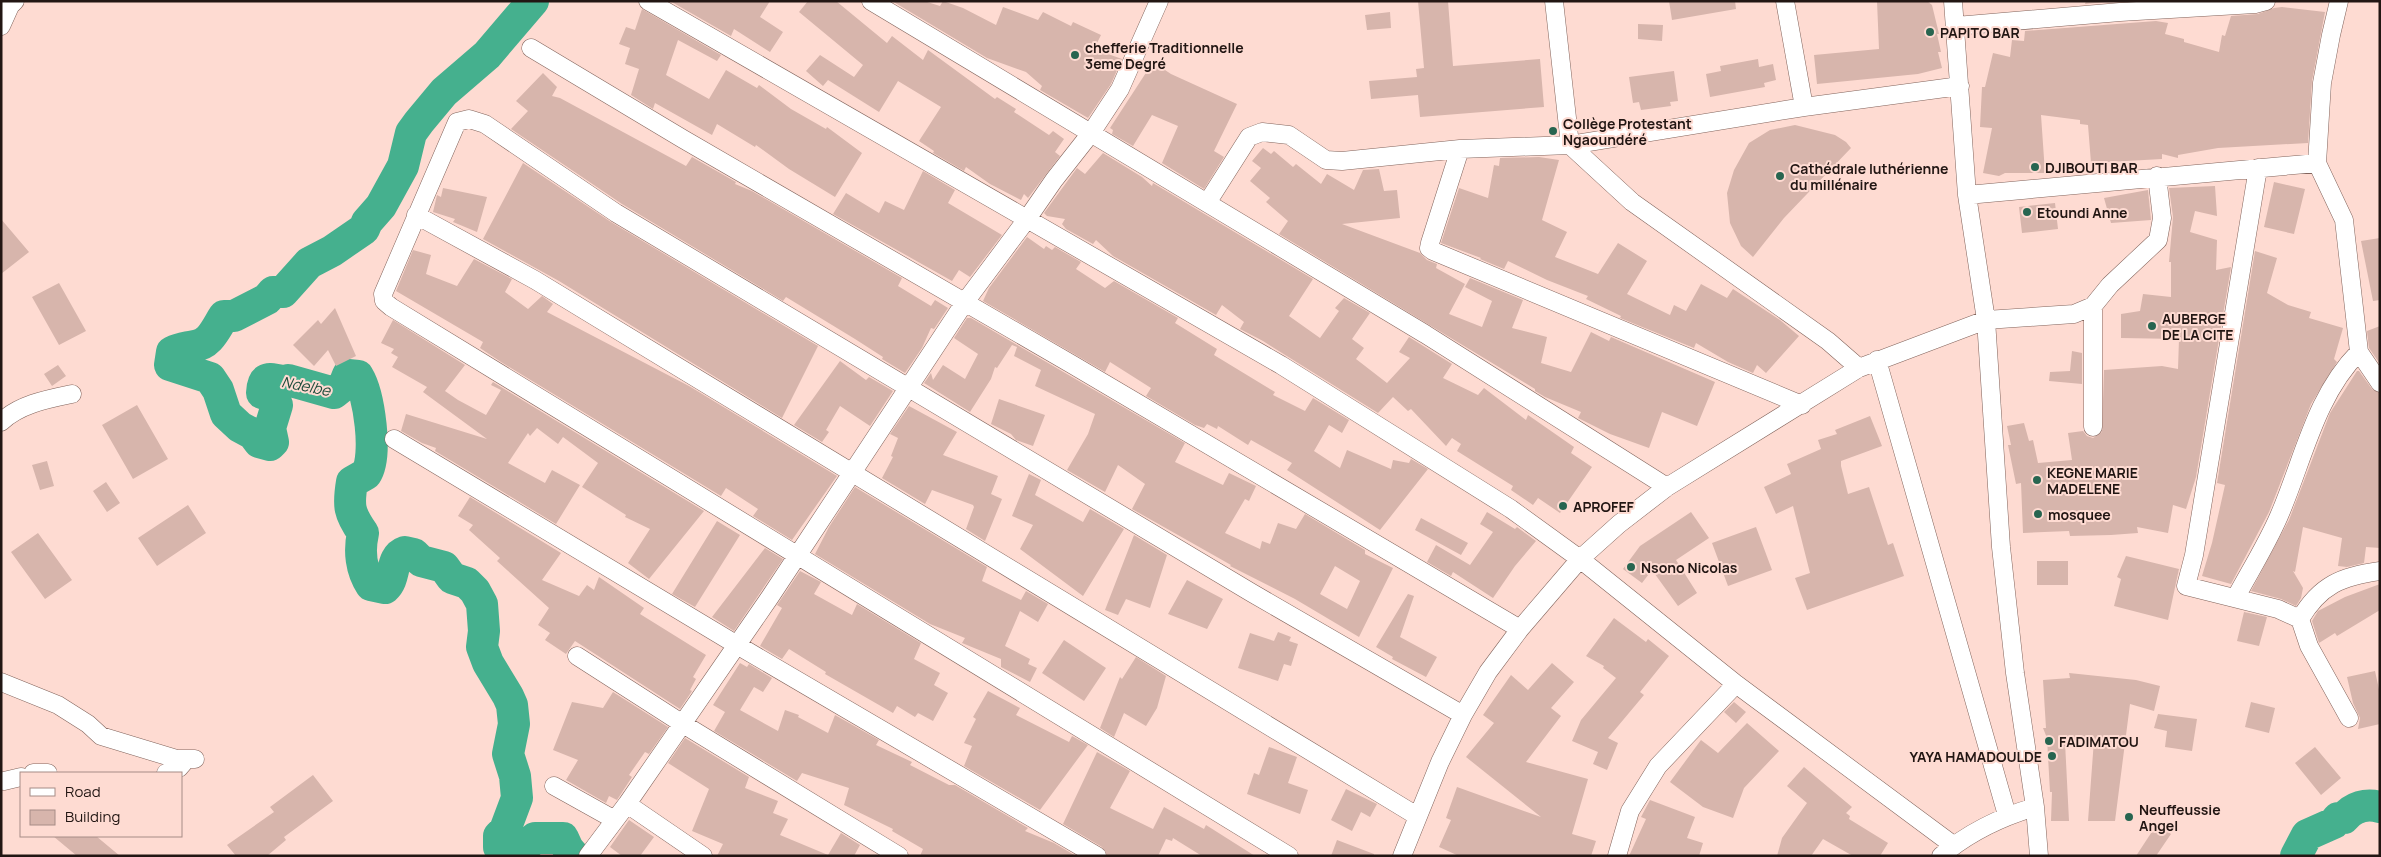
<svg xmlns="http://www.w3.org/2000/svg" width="2381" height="857" font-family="Manrope,sans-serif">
<rect width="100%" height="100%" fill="#fedbd2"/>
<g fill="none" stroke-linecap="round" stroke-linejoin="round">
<path stroke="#45b08e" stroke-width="32" d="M533 1 487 55 444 92 419 122 411 133 403 166 381 206 367 222 364 229 332 251 309 263 283 292H273L267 299 234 316H224C216 328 210 345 194 346 185 348 180 348 172 352L170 365 210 378 218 390 226 414 240 427 253 434 259 442 270 445 273 442 270 428 277 405 273 397 262 393C263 369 275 384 288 380L334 393 344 385 348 375 358 376C369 394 378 456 366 474L352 482C348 506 349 513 363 533 359 551 361 570 371 585L385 588C396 579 390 557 405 552L414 554 421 561 444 567 452 578 467 583 475 591 482 604 484 631 482 647 488 663 508 696 512 705 514 724 508 754 515 776 517 798 505 830 499 836V847L507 852 517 853 535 838H563L568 849 574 856
M2296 856 2307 835 2334 823 2338 818H2344C2353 807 2366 803 2380 807"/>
</g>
<path fill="#d7b5ac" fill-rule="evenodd" d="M670 1H770L760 17 783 32 770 52 734 29 731 36Z
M808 1H836L887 43 892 36 923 60 928 50 995 99 997 97 1016 109 1014 112 1049 135 1053 131 1064 139 1055 152 1060 156 1028 198 1024 194 1021 200 990 184 966 167 964 171 933 153 934 151 919 141 941 107 898 81 879 112 828 80 823 86 806 71 820 55 854 77 863 65 799 12Z
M892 1H924L940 6 943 1 963 8 996 25 1003 7 1038 20 1043 12 1071 26 1073 22 1101 35 1094 49 1122 59 1111 84 1088 118 1040 90 1042 86 1026 72 987 58Z
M1418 1H1448L1453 66 1540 59 1544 107 1420 117 1418 95 1371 99 1369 81 1417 77 1416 69 1424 68Z
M1669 1H1735L1736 9 1672 20Z
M1877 1H1927L1932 5 1939 34H1937L1941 52H1938L1942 68 1918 74 1817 84 1814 55 1879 49Z
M2086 1H2115L2085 4Z
M2282 7 2325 12 2312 81 2308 143 2218 148 2178 155V158L2162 154V159L2091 163 2088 125 2080 124V120L2041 115 2045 173H2005L1999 176 1983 173 1992 128 1980 127 1982 87H1985L1993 53 2010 57 2012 40 2024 41 2025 31 2156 21 2168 23 2165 34 2184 39V42L2219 52 2222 35 2225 36 2231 16 2258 14 2274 8Z
M642 9 721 55 717 61 678 40 666 75 709 99 726 70 757 88 759 85 791 109 826 129 827 127 862 153 835 197 789 169 756 145 755 147 717 124 712 135 655 103 653 109 631 95 639 69 625 64 630 48 619 44 626 27 635 30Z
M1390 12 1391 28 1367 30 1365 15Z
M1638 24 1663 25 1662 41 1638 39Z
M1758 59 1759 67 1773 64 1776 80 1764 83 1765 87 1710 97 1706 74 1721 71 1720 66Z
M1153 62 1171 74 1237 104 1214 151 1224 157 1204 189 1162 163 1178 126 1152 115 1133 146 1112 134 1113 130 1110 128Z
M1674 71 1678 101 1670 102 1671 106 1641 110 1639 102 1633 103 1629 77Z
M543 73 557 87 552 96 560 98 686 166 692 157 736 182 735 184 752 191 902 278 898 286 931 306 935 300 948 308 934 329 931 328 922 348 905 373 882 359 883 357 855 339 786 297 783 301 622 204 511 129 528 111 516 101Z
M1795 125 1835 135 1846 142 1851 148 1784 218 1753 257 1741 246 1730 223 1727 193 1734 170 1749 143 1770 130Z
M1263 148 1271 154 1274 151 1293 167 1296 164 1321 184 1327 174 1354 190 1363 170 1379 169 1384 191 1397 190 1400 218 1342 224 1420 253 1427 260 1437 264 1436 268 1465 284 1449 314 1482 327 1492 301 1465 287 1470 278 1523 300 1512 328 1547 337 1541 363 1571 372 1591 332 1609 341 1611 337 1715 382 1697 426 1662 412 1649 448 1610 434 1578 418 1581 412 1545 397 1535 391V389L1279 234 1288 221 1266 202 1270 198 1250 181 1261 168 1252 161Z
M1103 153 1142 177 1152 186 1153 183 1313 279 1289 316 1320 338 1339 311 1335 308 1344 298 1370 313 1352 339 1364 348 1356 359 1387 383 1410 358 1399 352 1409 337 1452 364 1443 378 1478 395 1484 388 1526 420 1528 415 1574 447 1571 453 1592 467 1560 513 1538 498 1533 505 1511 490 1513 486 1457 451 1461 444 1452 438 1446 446 1411 409 1408 411 1393 397 1378 413 1263 341 1240 329 1244 322 1222 305 1216 315 1113 256 1096 240 1093 244 1066 229 1062 224 1065 219 1047 216 1044 213 1077 168 1085 174Z
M1539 157 1559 160 1542 220 1567 232 1555 257 1598 274 1618 243 1647 261 1627 294 1670 315 1674 305 1686 311 1701 284 1727 298 1733 289 1780 320 1799 336 1766 373 1757 365 1753 373 1728 362 1696 343 1694 348 1620 318 1621 316 1586 299 1588 296 1547 280 1508 261 1504 269 1480 259 1481 258 1441 243 1459 188 1488 198 1494 165 1499 166 1500 158Z
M523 163 611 222 818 346 782 418 559 281 483 239Z
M923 171 955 190 948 203 1002 235 970 277 959 270 952 281 833 214 846 193 879 213 885 201 904 210Z
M2274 182 2305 189 2294 234 2264 227Z
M2215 186 2217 216 2195 211 2190 232 2217 240 2216 270 2231 267 2196 477 2186 509 2173 505 2168 533 2137 527 2138 533 2111 535 2070 536 2069 531 2023 533 2021 483 2016 484 2008 445H2011L2007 426 2024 423 2029 441 2033 440 2038 463 2072 460 2068 433 2083 431 2087 436 2093 438 2102 432 2104 370 2162 366 2178 369 2179 339 2121 338V314L2140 311 2143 294 2171 297V262H2169L2173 217 2169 188Z
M443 188 487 197 477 232 453 222 455 219 433 212 437 195 441 197Z
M2148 190 2151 220 2111 223 2104 198Z
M2055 203 2058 229 2022 233 2019 207Z
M1 219 29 252 1 274Z
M1027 237 1044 249 1046 246 1052 250 1055 247 1081 262 1076 269 1105 288 1114 281 1178 318 1175 323 1217 349 1214 355 1275 392 1273 395 1305 411 1313 398 1349 420 1342 433 1329 425 1314 451 1340 468 1347 450 1391 469 1393 460 1409 463 1411 459 1428 469 1380 530 1287 470 1292 463 1251 440 1248 445 1218 426 1217 429 1207 424 1204 428 1195 425 1146 396 1151 388 1110 362 1105 372 983 301 989 288Z
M2380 238V300L2373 301 2361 241Z
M413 250 431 255 426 274 457 286 474 259 512 279 505 292 528 309 542 296 553 304 547 312 689 386 837 476 792 540 753 516 758 509 726 488 721 496 501 362 480 348 483 342 396 291Z
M2255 251 2277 258 2267 293 2288 305 2311 312 2309 318 2343 328 2334 359 2337 362 2311 404 2269 512 2231 584 2202 576 2212 543 2225 485 2217 483Z
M59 283 86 331 59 345 32 297Z
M335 308 356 356 336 366 328 350 314 366 293 345 318 320 321 324Z
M967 318H971L1185 443 1175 462 1223 485 1229 473 1256 486 1249 501 1245 499 1225 533 1260 549 1262 541 1270 544 1278 523 1296 529 1305 514 1365 550V554L1393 568 1359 637 1295 599 1230 566 1231 565 1132 509 1145 484 1118 465 1105 492 1067 470 1088 434 1095 414 1035 386 1041 370 1014 356 1017 347 1012 345 997 368 995 367 991 379 970 412 924 383 931 373 933 380 943 365 965 379 978 354 954 338ZM1335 566 1360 581 1347 609 1320 594Z
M393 320 465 365 445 391 458 400 486 415 501 390 491 385 493 382 704 511 649 579 628 563 650 529 625 517 626 515 582 487 598 463 563 437 558 444 537 428 530 436 528 433 508 463 545 483 552 470 580 485 556 524 435 451 436 448 422 443 401 431 406 414 487 439 423 392 427 387 392 367 398 357 391 353 394 349 381 343Z
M2380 326V364L2369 348 2367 331Z
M2072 351 2082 353V384L2049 381 2050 372 2070 371Z
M840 361 866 380 869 377 893 391 870 426 840 406 826 430 829 432 822 442 794 425Z
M58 365 66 376 52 386 44 374Z
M2357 371H2359L2372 389 2380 393V548L2366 547 2364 563 2347 567 2338 566 2342 538 2303 527 2295 572 2293 571 2303 588 2301 598 2296 606 2281 599 2251 591 2289 520 2330 413Z
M999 399 1045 415 1033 446 1016 440 1011 434 991 424Z
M137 405 168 459 133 479 102 425Z
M909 406 957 432 943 455 998 476 991 494 1002 499 985 541 966 529 974 507 973 505 932 490 925 504 882 478 893 457 891 456 898 438 890 434Z
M1870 416 1882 446 1841 461V466L1848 494 1869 487 1888 545 1893 543 1904 576 1807 610 1795 578 1810 573 1793 506 1776 514 1764 487 1791 474 1787 464 1821 449 1818 440 1837 434 1835 430Z
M47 461 54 486 40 490 32 465Z
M1029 474 1041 480 1035 495 1083 522 1090 509 1124 529 1083 596 1020 549 1033 525 1012 516Z
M106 482 120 503 107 512 93 491Z
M855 487 987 567 982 581 1021 600 1026 591 1048 604 1038 622 1020 611 1005 646 1030 659 1028 664 1037 668 1030 682 1001 667V659L962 643 965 638 930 624 815 554 829 527Z
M470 497 561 553 542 580 579 596 587 585 594 590 599 577 644 608 640 614 706 655 693 677 696 679 690 690 692 691 680 709 575 641 566 654 545 640 550 633 538 625 549 608 497 561 500 558 469 530 473 525 458 516Z
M188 505 206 533 157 566 138 538Z
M1487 512 1515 529 1517 527 1536 541 1515 566 1493 598 1453 572 1451 576 1427 562 1436 545 1470 565 1493 532 1480 524Z
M1691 512 1709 538 1676 560 1697 593 1678 606 1652 570 1642 583 1623 569 1640 546Z
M1421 518 1468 543 1461 555 1415 530Z
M717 521 740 535 695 607 672 594Z
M1756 527 1772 570 1728 586 1712 543Z
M38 533 72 580 45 599 11 552Z
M1134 535 1167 555 1150 608 1126 599 1118 615 1105 610Z
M765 548 783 559 734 631 712 617Z
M2126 556 2179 569 2168 620 2114 606 2121 579 2117 577Z
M2037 561H2068V585H2037Z
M800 571 821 582 814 594 852 615 857 604 921 643 914 659 940 673 934 685 948 693 933 721 918 713 915 717 897 706 893 713 825 674 826 672 789 649 782 659 760 646 782 608 777 605Z
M1187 580 1223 599 1207 629 1168 614Z
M2380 584V610L2337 636 2335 633 2319 643 2312 621 2318 611 2345 597Z
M1408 594 1414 596 1400 637 1437 657 1426 677 1392 659 1393 657 1376 647Z
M2244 612 2267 617 2259 646 2237 641Z
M1614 618 1646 642 1648 639 1669 656 1640 692 1644 695 1608 738 1618 743 1607 770 1593 764 1598 752 1572 741 1581 720 1616 678 1603 668 1604 666 1586 656Z
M1278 632 1291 637 1289 641 1298 644 1291 666 1284 664 1278 681 1238 668 1250 633 1274 641Z
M1064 640 1106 668 1084 701 1042 673Z
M1136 657 1166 676 1157 708 1146 726 1124 713 1114 737 1100 728 1120 677 1122 679Z
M740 663 747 667 749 664 772 678 763 692 754 687 740 710 778 731 785 710 799 715 798 717 828 733 835 715 879 740 876 745 912 762 910 765 949 785H955L1028 828 1025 831 1054 843 1076 856H920L923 849 892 831 893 829 844 805 849 788 802 773 797 781 714 731 725 712 713 705Z
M1552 663 1574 682 1551 708 1561 716 1526 762 1588 779 1572 834 1596 841 1591 856H1459L1439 847 1451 820 1446 818 1457 787 1541 817 1466 757 1494 723 1483 715 1511 675 1528 690Z
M2375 671 2380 694V724L2358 729 2360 718 2353 703 2347 677Z
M2069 673 2136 680 2160 686 2154 711 2130 704 2115 821H2088L2094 740 2065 742 2069 821H2051L2052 792H2050L2047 738 2043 728H2046L2043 680 2070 678Z
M988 691 1020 708 1016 715 1069 742 1072 736 1088 745 1040 810 964 766 972 746 964 743 976 719 973 717Z
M613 692 668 727 649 754 645 752 629 775 632 777 617 800 609 796 606 803 566 780 578 760 553 750 572 702 603 708Z
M1734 702 1746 712 1736 723 1724 712Z
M2251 702 2275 708 2269 733 2245 727Z
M2158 714 2197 719 2192 751 2165 747 2167 731 2154 728Z
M1747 723 1779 751 1744 788 1733 818 1703 807 1670 782 1701 740 1718 753Z
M685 738 749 777 745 788 778 801 773 813 788 819 780 835 828 855 841 833 860 845 854 856H717L723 844 692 831 709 789 668 763Z
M1269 747 1297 757 1288 783 1308 790 1300 814 1247 794 1254 773 1259 775Z
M2315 747 2341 778 2321 795 2295 763Z
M1097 752 1130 771 1110 808 1153 829 1164 807 1204 829 1206 825 1255 856H1202L1173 838 1172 841 1166 839 1158 856H1108L1102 847 1063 824Z
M1804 767 1852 807 1846 813 1850 816 1849 819 1888 843 1880 856H1853L1823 839 1811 856H1777L1782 838 1807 803 1787 786Z
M313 775 333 801 284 837 286 840 267 856H236L227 845 274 812 270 807Z
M1346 789 1377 804 1370 817 1361 812 1352 831 1331 820Z
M1650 800 1695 817 1687 838 1703 843 1699 856H1629L1646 819 1641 817Z
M629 820 654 837 640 856H622L610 847Z
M2157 824 2171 834 2156 856H2136Z
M53 836H96L120 856H77Z
M1337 840 1374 854V856H1331Z"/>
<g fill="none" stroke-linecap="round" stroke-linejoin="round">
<defs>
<path id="minor" d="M648 1 1281 365 1511 509 1580 559 1736 684 1953 845
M871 1 1425 334 1667 487
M1554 1 1570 145 1804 107
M1785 1 1804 107 1960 86
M1953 1 1967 195 1986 320 2001 547 2015 673 2035 807 2039 856
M2339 1 2331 35 2322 83 2317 163 2344 220 2359 352 2380 383
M1 26 10 6 15 1
M1956 26 2120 12 2255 4 2266 1
M531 48 683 139 1073 365 1520 629
M1460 149 1430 243 1429 248 1433 251 1802 405
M2258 168 2194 555 2186 586 2278 609 2300 619 2309 646 2349 718
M1967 195 2317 163
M1207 203 1249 137 1262 132 1289 135 1326 160 1342 161 1460 149 1570 145 1632 202 1828 341 1859 368
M416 215 535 280 1417 816
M1877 360 2007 815
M1 422C20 404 48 399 72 394
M2093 427V306
M394 439 737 645 1097 856
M2236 597C2250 571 2267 544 2279 516 2303 461 2315 396 2359 352
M2300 619C2320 585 2342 576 2380 571
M577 656 683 724 899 856
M1 682 58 705 88 724 101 736 177 759H195
M33 773H48
M166 773 179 768 185 761
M4 781 21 777
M554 786 615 820
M627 804 703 856
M588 856 627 804 770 597 965 302 1027 219 1054 180 1091 133 1120 89 1159 1
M1289 856 391 307 384 301 383 294 457 122 469 119 485 124 616 213 1252 593 1463 715
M1402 856 1440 762 1463 715 1488 672 1520 629 1580 559 1619 524 1667 487 1859 368 1986 320 2074 314 2093 306 2110 285 2158 240 2162 218 2157 176
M1617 856 1630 811 1658 766 1736 684
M1941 856C1968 833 2001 817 2035 807"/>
</defs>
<use href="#minor" stroke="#82645c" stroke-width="19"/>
<use href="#minor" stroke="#fff" stroke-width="18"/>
</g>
<g fill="#276550" stroke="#fedbd2" stroke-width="2">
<circle cx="1930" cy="32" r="5"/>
<circle cx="1075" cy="55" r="5"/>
<circle cx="1553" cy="131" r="5"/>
<circle cx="2035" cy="167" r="5"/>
<circle cx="1780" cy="176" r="5"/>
<circle cx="2027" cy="212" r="5"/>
<circle cx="2152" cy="326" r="5"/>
<circle cx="2037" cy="480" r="5"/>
<circle cx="1563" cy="506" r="5"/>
<circle cx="2038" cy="514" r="5"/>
<circle cx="1631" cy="567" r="5"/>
<circle cx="2049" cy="741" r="5"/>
<circle cx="2052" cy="756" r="5"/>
<circle cx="2129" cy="817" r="5"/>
</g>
<g text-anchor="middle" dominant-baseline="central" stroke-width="4" stroke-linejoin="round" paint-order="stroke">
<g font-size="14" font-weight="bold" fill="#221613" stroke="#fedbd2" text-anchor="start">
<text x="1940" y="32">PAPITO BAR</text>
<text x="1085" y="47">chefferie Traditionnelle<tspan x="1085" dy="16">3eme Degré</tspan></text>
<text x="1563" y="123">Collège Protestant<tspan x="1563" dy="16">Ngaoundéré</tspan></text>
<text x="2045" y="167">DJIBOUTI BAR</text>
<text x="1790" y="168">Cathédrale luthérienne<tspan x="1790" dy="16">du millénaire</tspan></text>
<text x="2037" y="212">Etoundi Anne</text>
<text x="2162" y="318">AUBERGE<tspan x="2162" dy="16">DE LA CITE</tspan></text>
<text x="2047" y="472">KEGNE MARIE<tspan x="2047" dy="16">MADELENE</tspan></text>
<text x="1573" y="506">APROFEF</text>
<text x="2048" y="514">mosquee</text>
<text x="1641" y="567">Nsono Nicolas</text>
<text x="2059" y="741">FADIMATOU</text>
<text x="2042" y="756" text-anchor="end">YAYA HAMADOULDE</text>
<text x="2139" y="809">Neuffeussie<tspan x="2139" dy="16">Angel</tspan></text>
</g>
<g font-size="15" font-style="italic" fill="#1f4c3c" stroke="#fedbd2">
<text transform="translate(306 386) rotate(11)">Ndelbe</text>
</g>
</g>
<rect width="2381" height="857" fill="none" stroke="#221613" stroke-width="5"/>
<rect x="20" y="772" width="162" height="65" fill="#fedbd2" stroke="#a68c86"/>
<rect x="30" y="788" width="25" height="8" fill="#ffffff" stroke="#a68c86"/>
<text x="65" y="797" font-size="15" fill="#221613">Road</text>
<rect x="30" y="810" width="25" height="15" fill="#d7b5ac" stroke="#a68c86"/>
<text x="65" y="822" font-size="15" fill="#221613">Building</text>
</svg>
